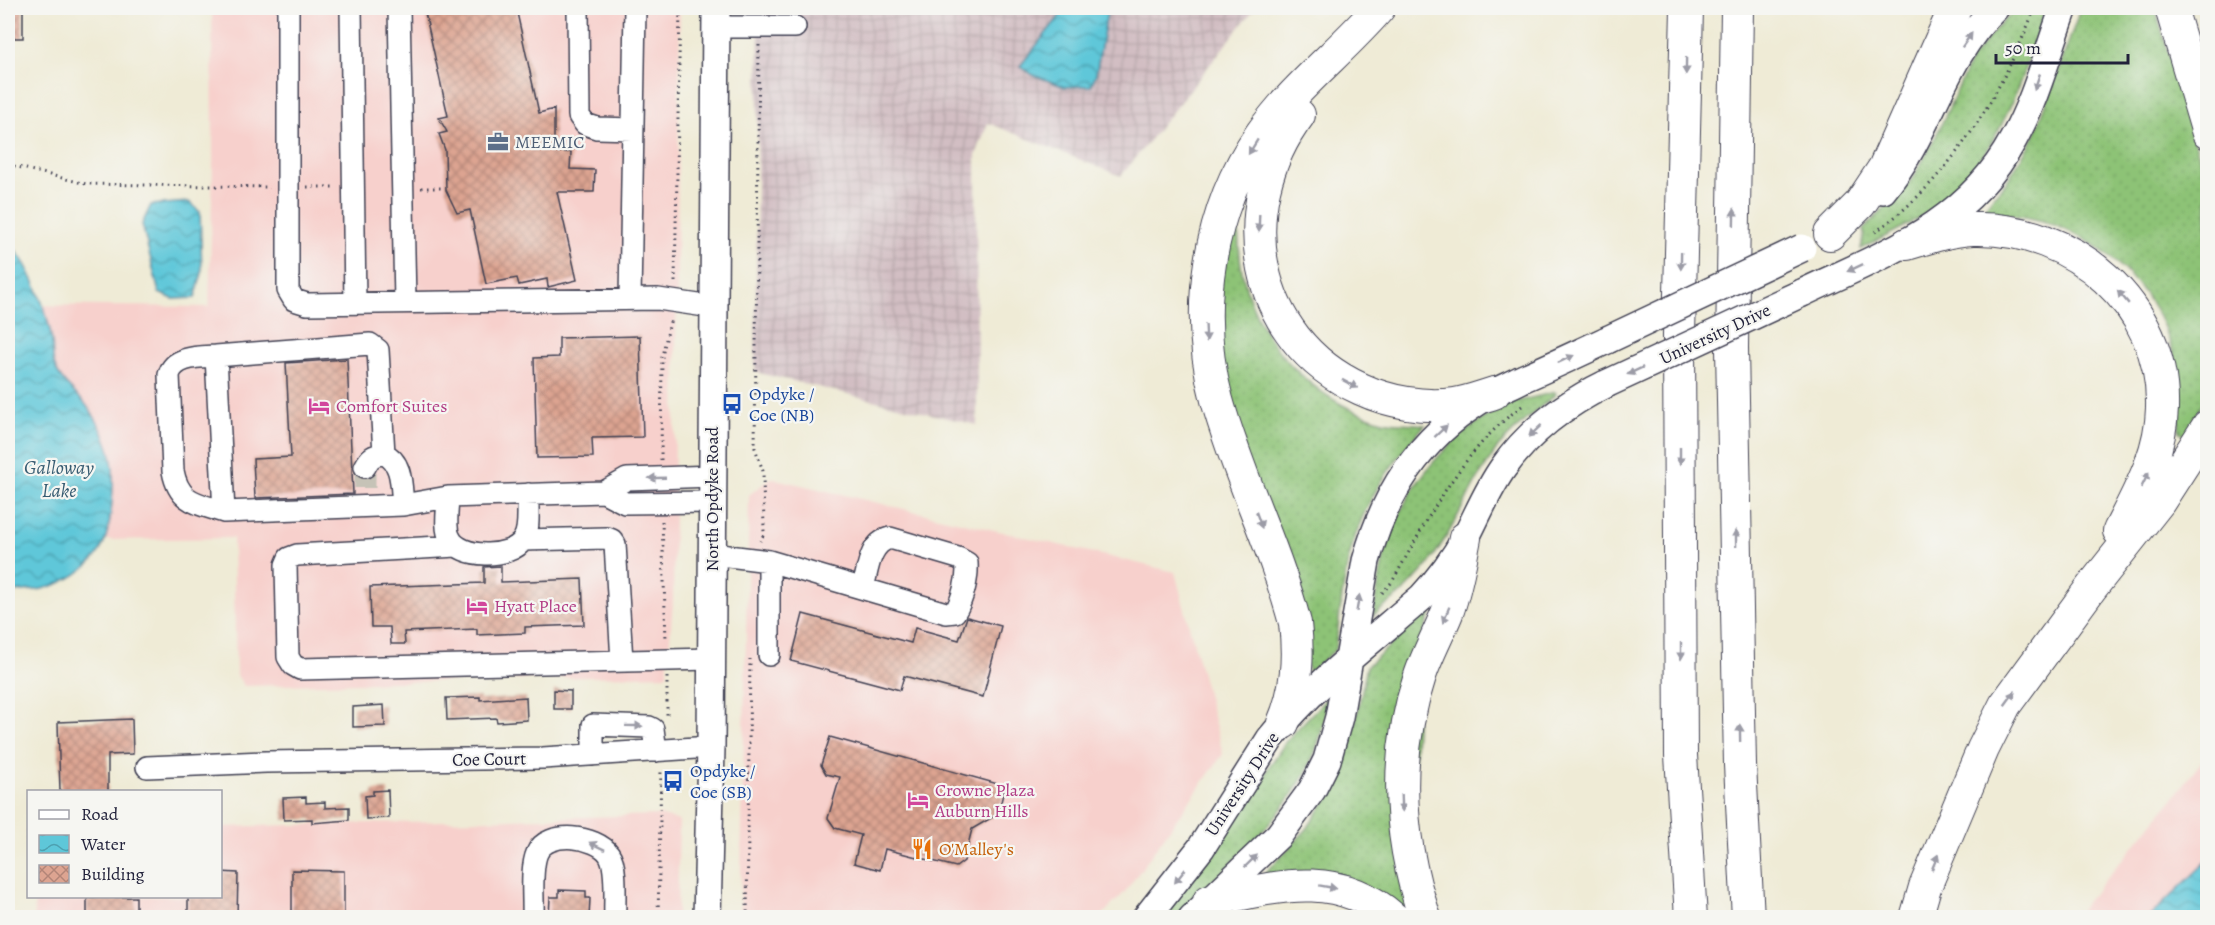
<svg xmlns="http://www.w3.org/2000/svg" width="2215" height="925" font-family="Alegreya,serif">
<defs>
<pattern id="industrial-grid" width="8" height="8" patternUnits="userSpaceOnUse" patternTransform="scale(1.5)"><rect width="8" height="8" fill="#d2bec3"/><path d="M0 4h8M4 0v8" fill="none" stroke="#b4a3a8"/></pattern>
<pattern id="grass-dots" width="8" height="8" patternUnits="userSpaceOnUse" patternTransform="scale(1.5)"><rect width="8" height="8" fill="#8dc376"/><path d="M2 2h.1M6 6h.1" fill="none" stroke="#79a767" stroke-width="1.8" stroke-linecap="round"/></pattern>
<pattern id="water-waves" width="16" height="10" patternUnits="userSpaceOnUse" patternTransform="scale(1.5)"><rect width="16" height="10" fill="#5ec7d9"/><path d="M0 5q4-4 8 0t8 0" fill="none" stroke="#4da1b1"/></pattern>
<pattern id="building-cross-hatch" width="8" height="8" patternUnits="userSpaceOnUse" patternTransform="scale(1.5)"><rect width="8" height="8" fill="#dda491"/><path d="M0 0l8 8M0 8l8-8" fill="none" stroke="#b38578"/></pattern>
</defs>
<rect width="100%" height="100%" fill="#f6f6f2"/>
<filter id="ink" filterUnits="userSpaceOnUse"><feTurbulence type="fractalNoise" baseFrequency=".0167" numOctaves="2"/><feDisplacementMap in="SourceGraphic" scale="12" xChannelSelector="R" yChannelSelector="G"/><feConvolveMatrix kernelMatrix="1 2 1 2 8 2 1 2 1" color-interpolation-filters="sRGB"/></filter>
<filter id="wash" filterUnits="userSpaceOnUse"><feTurbulence type="fractalNoise" baseFrequency=".008" numOctaves="4" result="noise"/><feDisplacementMap in="SourceGraphic" scale="24" xChannelSelector="R" yChannelSelector="G"/><feGaussianBlur stdDeviation="1.35" result="paint"/><feColorMatrix in="noise" values="0 0 0 0 0 0 0 0 0 0 0 0 0 0 0 0 0 1.4 0 .05"/><feComposite in="paint" operator="in"/></filter>
<g filter="url(#wash)">
<rect width="100%" height="100%" fill="#efebd6"/>
<path fill="#f7d0cc" d="M212 8H680L673 602 667 675 244 686 236 674 233 538 105 540 71 427 15 305 209 307 213 162Z
M771 478 1175 572 1223 754 1125 892 1100 917 740 918 749 495Z
M2207 754V917L2073 918 2173 799Z
M660 815 679 821 677 917 34 918 35 897 220 896 221 827Z"/>
<path fill="url(#industrial-grid)" d="M759 8H1255L1121 176 988 123 976 155 977 425 755 372Z"/>
<path fill="url(#grass-dots)" stroke="#587258" stroke-width="1.5" d="M2020 8H2046C2021 79 2002 153 1940 203 1916 222 1888 235 1861 249L1864 233 1863 230 1913 178 1936 136 1972 58 2001 23Z
M2081 8H2155L2207 183V395L2185 436 2179 432C2180 413 2180 395 2178 377 2169 308 2119 249 2054 225 2033 217 2010 214 1987 212L1984 208 2009 178 2034 137Z
M1237 211C1239 234 1238 259 1244 280 1260 346 1315 401 1379 420 1393 424 1410 423 1425 425 1392 462 1364 501 1351 550 1342 581 1340 618 1335 650L1309 672 1223 386 1215 303Z
M1555 392 1556 394 1525 420 1498 447 1478 478 1448 534 1429 564 1403 592 1373 616C1378 589 1381 561 1391 535 1412 474 1460 426 1518 399L1519 401Z
M1432 609 1419 646 1409 908 1403 911 1262 876 1307 829 1333 789 1351 744 1367 666Z
M1327 698 1329 700C1324 722 1319 745 1309 766 1280 824 1221 873 1175 917L1162 918 1217 846 1287 740Z"/>
<path fill="url(#water-waves)" stroke="#40748a" stroke-width="1.5" d="M1066 8H1108L1096 74 1091 86 1065 87 1033 75 1020 66Z
M189 202 200 212 202 273 195 298 173 299 159 293 142 224 151 205Z
M8 243C29 259 48 314 52 341 53 348 52 356 54 363 59 382 76 392 87 406 97 419 107 439 111 455 116 478 112 529 101 549 90 569 64 584 42 589 29 592 19 588 8 596Z
M2207 861V917H2149Z"/>
<g id="blocks">
<path fill="url(#building-cross-hatch)" d="M8 8H23V38H8Z
M424 8H516L539 113 554 109V152H571L570 169 595 170 594 192H557L577 280 548 287 547 279 519 285 517 278 486 284 470 210 457 213 446 190 445 150 439 134 447 132 439 118 448 116Z
M640 336 643 437 592 438 593 457 537 458 534 358 559 357V338Z
M347 359 353 494 255 498 253 459 291 457 286 363Z
M501 566V582L582 579 584 625 525 627V633L477 635V629L404 632 405 644H391L390 627H371L370 587 484 583V567Z
M803 614 911 643 915 628 959 640 967 617 1001 626 983 697 904 676 900 690 791 661Z
M554 690 571 691V709H554Z
M480 697V700L526 697 527 720 497 722 496 718 447 720 446 698Z
M384 705 385 726 353 727V707Z
M132 719 133 754 108 755V792H60L58 722Z
M830 737 1005 786 998 814 972 829 964 861 956 867 885 849 880 870 854 863 861 835 835 828 828 818 840 777 826 774 821 765Z
M388 790 389 818 366 819 365 796 373 795V791Z
M306 797V803L325 802V808L349 807V820L312 823V819L284 820 283 798Z
M292 870 344 871V918H292Z
M220 872 238 873 237 918H188V897H220Z
M559 890 586 891V898H590L589 918H549L550 897H559Z
M87 897H136V918H87Z"/>
</g>
</g>
<g filter="url(#ink)">
<use href="#blocks" fill-opacity="0" stroke="#414052" stroke-width="1.5"/>
<g fill="none" stroke-linecap="round" stroke-linejoin="round">
<path stroke="#c6c3b7" stroke-width="21" stroke-dasharray="21 10" stroke-linecap="butt" d="M365 467V493"/>
<defs>
<path id="minor" d="M288 8V290L294 300 307 304 658 299 712 307
M351 8 355 303
M399 8 405 302
M578 8 579 116 585 124 597 128 633 129
M716 27H795
M630 299 635 8
M216 356C199 357 174 356 169 375L173 471C179 503 197 503 224 512
M365 467C370 457 373 455 384 454
M604 492 625 503 713 502
M448 497C448 508 444 528 450 538 460 559 511 559 523 540 531 529 527 507 528 494
M403 505 224 512 216 356 370 344 378 350 384 454C403 462 401 487 403 505L448 497 604 492 627 479 713 476
M523 540 607 538 612 540 615 544 622 661
M457 546 297 555 289 558 286 565 288 657 293 665 300 669 711 659
M712 554 769 561V655
M769 561 946 613 955 612C963 599 968 578 967 563L958 558 890 538C869 543 868 570 863 588
M593 755V725L649 727 653 729 656 751
M147 767 266 762 543 758 711 747
M533 918C534 900 530 869 537 853 547 829 597 836 609 854 618 867 614 902 615 918"/>
<path id="major" d="M1883 190C1930 134 1941 60 1995 8
M1802 293C1884 254 1967 225 2013 140 2036 99 2048 51 2064 8
M707 918 711 747 716 8
M1146 918 1201 848 1270 739C1313 685 1370 642 1422 597 1439 579 1454 559 1466 537 1478 514 1488 489 1503 468 1530 430 1565 404 1606 384
M1192 918 1279 835 1312 790 1327 760 1339 717 1366 561C1385 492 1419 440 1479 401 1493 392 1509 386 1524 378 1552 366 1579 353 1607 340"/>
<path id="highway" d="M1687 8 1679 335 1681 755 1691 918
M1737 8 1732 348 1740 765 1748 918
M2171 8 2208 133
M1299 115C1230 207 1251 339 1361 389 1389 402 1423 408 1454 404 1468 402 1481 397 1494 393
M1830 234 1860 204 1884 168 1955 8
M1907 244C1929 237 1950 230 1973 229 2073 226 2165 305 2162 408 2161 454 2139 491 2119 531
M1283 723C1297 690 1299 658 1295 623 1275 547 1238 476 1217 400 1193 311 1208 210 1261 134 1294 87 1342 51 1379 8
M1209 901C1275 887 1336 868 1393 918
M1425 918C1398 838 1393 757 1420 676 1427 655 1438 635 1447 613 1456 589 1460 563 1465 538
M1916 918 1925 887 1983 749 2005 705 2091 588 2159 502 2208 426"/>
</defs>
<use href="#minor" stroke="#414052" stroke-width="24"/>
<use href="#major" stroke="#414052" stroke-width="30"/>
<use href="#highway" stroke="#414052" stroke-width="34"/>
<path stroke="#414052" stroke-width="3" stroke-dasharray="1.5 4.5" stroke-linecap="butt" d="M759 45 755 448 763 471 764 534 760 541
M8 166H14L86 184 270 187
M307 187H336
M421 188H441
M1875 232C1952 178 2001 94 2035 8
M675 282 680 8
M661 460 662 356 671 318
M662 521 666 640
M1382 593 1392 582C1429 517 1461 451 1522 406
M667 677V718
M658 918 661 769
M747 918 750 659"/>
<use href="#minor" stroke="#fff" stroke-width="21"/>
<use href="#major" stroke="#fff" stroke-width="27"/>
<use href="#highway" stroke="#fff" stroke-width="32"/>
<defs>
<path id="major-bridge" d="M1607 340 1802 248
M1606 384 1802 293"/>
</defs>
<use href="#major-bridge" stroke="#414052" stroke-width="30" stroke-linecap="butt"/>
<use href="#major-bridge" stroke="#fff" stroke-width="27"/>
</g>
<defs><path id="oneway-solid" d="M-6-.8H1V-3.2L6.5 0L1 3.2V.8H-6Z" transform="scale(1.5)"/></defs>
<g fill="#9c9ca7">
<use href="#oneway-solid" transform="translate(1967 40) rotate(-55)"/>
<use href="#oneway-solid" transform="translate(1686 66) rotate(91)"/>
<use href="#oneway-solid" transform="translate(2037 82) rotate(109)"/>
<use href="#oneway-solid" transform="translate(1253 147) rotate(122)"/>
<use href="#oneway-solid" transform="translate(1734 217) rotate(-89)"/>
<use href="#oneway-solid" transform="translate(1259 223) rotate(92)"/>
<use href="#oneway-solid" transform="translate(1681 261) rotate(91)"/>
<use href="#oneway-solid" transform="translate(1855 268) rotate(155)"/>
<use href="#oneway-solid" transform="translate(2123 297) rotate(-130)"/>
<use href="#oneway-solid" transform="translate(1206 333) rotate(87)"/>
<use href="#oneway-solid" transform="translate(1566 359) rotate(-25)"/>
<use href="#oneway-solid" transform="translate(1635 371) rotate(155)"/>
<use href="#oneway-solid" transform="translate(1350 384) rotate(28)"/>
<use href="#oneway-solid" transform="translate(1441 431) rotate(-43)"/>
<use href="#oneway-solid" transform="translate(1535 431) rotate(137)"/>
<use href="#oneway-solid" transform="translate(1680 456) rotate(90)"/>
<use href="#oneway-solid" transform="translate(657 478) rotate(178)"/>
<use href="#oneway-solid" transform="translate(2145 480) rotate(-64)"/>
<use href="#oneway-solid" transform="translate(1259 520) rotate(70)"/>
<use href="#oneway-solid" transform="translate(1736 538) rotate(-91)"/>
<use href="#oneway-solid" transform="translate(1358 603) rotate(-80)"/>
<use href="#oneway-solid" transform="translate(1446 615) rotate(112)"/>
<use href="#oneway-solid" transform="translate(1681 651) rotate(90)"/>
<use href="#oneway-solid" transform="translate(2010 698) rotate(-54)"/>
<use href="#oneway-solid" transform="translate(634 726) rotate(1)"/>
<use href="#oneway-solid" transform="translate(1740 733) rotate(-91)"/>
<use href="#oneway-solid" transform="translate(1402 803) rotate(88)"/>
<use href="#oneway-solid" transform="translate(597 846) rotate(-154)"/>
<use href="#oneway-solid" transform="translate(1251 861) rotate(-44)"/>
<use href="#oneway-solid" transform="translate(1935 862) rotate(-67)"/>
<use href="#oneway-solid" transform="translate(1180 876) rotate(128)"/>
<use href="#oneway-solid" transform="translate(1328 887) rotate(10)"/>
</g>
</g>
<defs>
<symbol id="office-bare" viewBox="-9 -9 18 18"><path d="M-6-3h4V-5.5h4V-3h4V5H-6ZM-1-4.5V-3h2v-1.5ZM-6 0V1H6V0Z" fill="#5c6f8a" stroke="#f6f6f2" stroke-width="2.5" paint-order="stroke"/></symbol>
<symbol id="bus-bare" viewBox="-9 -9 18 18"><path d="M-5-6H5V4H4V6H2V4H-2V6H-4V4H-5ZM-3.5-4V0h7V-4ZM-3.5 1.2v1.5H-2V1.2ZM2 1.2v1.5H3.5V1.2Z" fill="#1a4fb4" stroke="#f6f6f2" stroke-width="2.5" paint-order="stroke"/></symbol>
<symbol id="hotel-bare" viewBox="-9 -9 18 18"><path d="M-6-4.5h1.5V1H6V5H4.5V3h-9V5H-6ZM-4 0a1.8 1.8 0 1 1 3.6 0ZM.5 0V-2.5h3Q6-2.5 6 0Z" fill="#d1479c" stroke="#f6f6f2" stroke-width="2.5" paint-order="stroke"/></symbol>
<symbol id="restaurant-bare" viewBox="-9 -9 18 18"><path d="M-5-6h1v4h1v-4h1v4h1v-4h1v5L-1.5 .5V6h-2V.5L-5-1ZM5-6V6H3V1.5H1.5Q1.5-4 5-6Z" fill="#e8710a" stroke="#f6f6f2" stroke-width="2.5" paint-order="stroke"/></symbol>
</defs>
<g fill-rule="evenodd">
<use href="#office-bare" x="483" y="127" width="30" height="30"/>
<use href="#bus-bare" x="717" y="389" width="30" height="30"/>
<use href="#hotel-bare" x="304" y="391" width="30" height="30"/>
<use href="#hotel-bare" x="462" y="591" width="30" height="30"/>
<use href="#bus-bare" x="658" y="766" width="30" height="30"/>
<use href="#hotel-bare" x="903" y="785" width="30" height="30"/>
<use href="#restaurant-bare" x="907" y="834" width="30" height="30"/>
</g>
<g text-anchor="middle" dominant-baseline="central" stroke-width="4.5" stroke-linejoin="round" paint-order="stroke">
<g font-size="18" fill="#4e5e75" stroke="#f6f6f2" text-anchor="start">
<text x="515" y="142">MEEMIC</text>
</g>
<g font-size="18" fill="#22223b" stroke="#f6f6f2">
<text transform="translate(1715 334) rotate(-25)">University Drive</text>
<text transform="translate(712 499) rotate(-90)">North Opdyke Road</text>
<text transform="translate(489 759) rotate(-1)">Coe Court</text>
<text transform="translate(1242 784) rotate(-57)">University Drive</text>
</g>
<g font-size="18" fill="#164399" stroke="#f6f6f2" text-anchor="start">
<text x="749" y="394">Opdyke /<tspan x="749" dy="21">Coe (NB)</tspan></text>
<text x="690" y="771">Opdyke /<tspan x="690" dy="21">Coe (SB)</tspan></text>
</g>
<g font-size="18" fill="#b23c85" stroke="#f6f6f2" text-anchor="start">
<text x="336" y="406">Comfort Suites</text>
<text x="494" y="606">Hyatt Place</text>
<text x="935" y="790">Crowne Plaza<tspan x="935" dy="21">Auburn Hills</tspan></text>
</g>
<g font-size="18" fill="#c56008" stroke="#f6f6f2" text-anchor="start">
<text x="939" y="849">O'Malley's</text>
</g>
<g font-size="20" font-style="italic" fill="#375c72" stroke="#f6f6f2">
<text x="59" y="467">Galloway<tspan x="59" dy="23">Lake</tspan></text>
</g>
</g>
<rect width="2215" height="925" fill="none" stroke="#f6f6f2" stroke-width="30"/>
<rect x="27" y="790" width="195" height="108" fill="#f6f6f2" stroke="#a1a1a9" stroke-width="1.5"/>
<rect x="39" y="810" width="30" height="9" fill="#ffffff" stroke="#a1a1a9" stroke-width="1.5"/>
<text x="81" y="820" font-size="18" fill="#22223b">Road</text>
<rect x="39" y="835" width="30" height="18" fill="url(#water-waves)" stroke="#a1a1a9" stroke-width="1.5"/>
<text x="81" y="850" font-size="18" fill="#22223b">Water</text>
<rect x="39" y="865" width="30" height="18" fill="url(#building-cross-hatch)" stroke="#a1a1a9" stroke-width="1.5"/>
<text x="81" y="880" font-size="18" fill="#22223b">Building</text>
<path d="M1996 54v9h132v-9" fill="none" stroke="#22223b" stroke-width="3"/>
<text x="2005" y="54" font-size="18" fill="#22223b" stroke="#f6f6f2" stroke-width="4.5" paint-order="stroke">50 m</text>
</svg>
